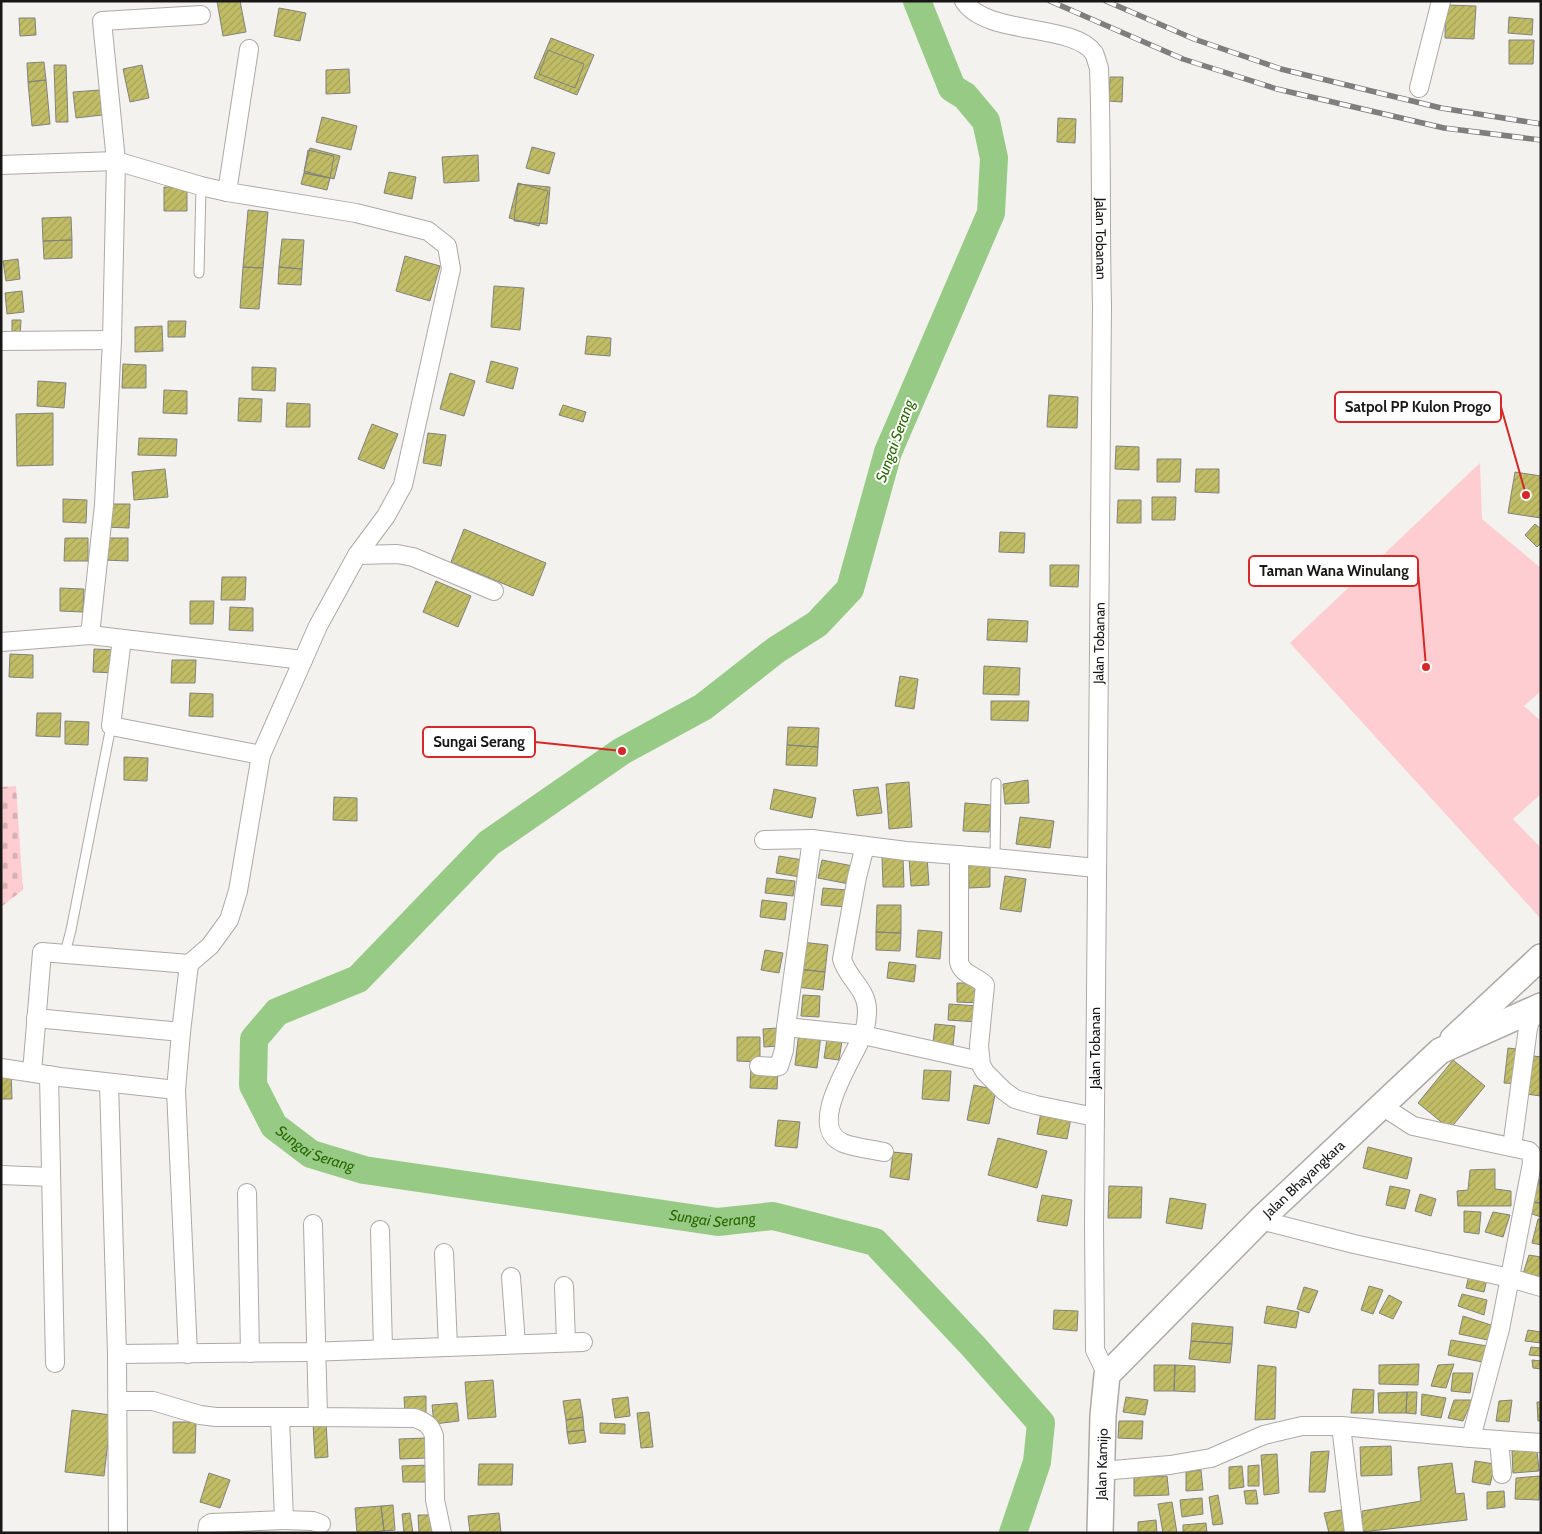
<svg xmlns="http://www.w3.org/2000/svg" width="1542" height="1534" font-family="Cabin,sans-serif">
<defs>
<pattern id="cemetery-stones" width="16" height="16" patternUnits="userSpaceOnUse" patternTransform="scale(1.25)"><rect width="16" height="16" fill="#fdcdd1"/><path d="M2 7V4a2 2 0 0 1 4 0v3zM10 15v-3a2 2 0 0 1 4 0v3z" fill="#d8afb3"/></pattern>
<pattern id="building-hatch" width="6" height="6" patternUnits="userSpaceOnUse" patternTransform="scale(1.25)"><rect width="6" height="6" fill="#c1bd66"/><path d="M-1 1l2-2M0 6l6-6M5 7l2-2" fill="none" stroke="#a5a258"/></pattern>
</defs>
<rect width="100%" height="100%" fill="#f4f2ef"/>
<path fill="url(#cemetery-stones)" d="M16 786 23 890 1 907V787Z"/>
<path fill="#fdcdd1" d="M1480 463 1482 519 1541 568V691L1524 706 1541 721V794L1513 819 1541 848V919L1290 643Z"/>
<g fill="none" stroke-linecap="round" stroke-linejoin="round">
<path stroke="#97cb85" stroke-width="28" id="s1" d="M917 1 952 88 965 96 986 121 994 158 991 213 888 452 850 589 817 624 776 650 703 707 622 751 489 843 358 979 277 1012 254 1039 253 1085 274 1126 311 1154 364 1170 718 1222 773 1216 875 1242 973 1346 1041 1423 1037 1462 1013 1533"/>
</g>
<path fill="url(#building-hatch)" stroke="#82827e" d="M217 1H240L246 32 223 36Z
M1446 5 1476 6 1474 39 1445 38Z
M279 8 306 13 300 41 274 36Z
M1509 17 1533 19 1532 35 1508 33Z
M19 18H35L36 35 20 36Z
M551 38 594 55 577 95 534 78Z
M1509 40H1534L1533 64H1509Z
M548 50 584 64 575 88 539 74Z
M44 62 46 80 28 82 27 63Z
M54 65H66L68 122H56Z
M142 65 149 98 130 102 123 69Z
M349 69 350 93 326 94V70Z
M1110 77H1123L1122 102 1109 101Z
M46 80 50 124 32 126 28 82Z
M100 90 102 115 76 118 73 92Z
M322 117 357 126 351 150 316 142Z
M1058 118 1076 119 1075 143 1057 142Z
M532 147 555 153 549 174 526 168Z
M310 148 340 156 334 179 304 171Z
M308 150 334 156 330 178 304 173Z
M478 155 479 181 444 183 442 157Z
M389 172 416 177 412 199 384 193Z
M304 173 330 178 327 190 301 184Z
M518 183 548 191 539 226 509 218Z
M518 184 550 187 547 224 514 221Z
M164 187H187V211H164Z
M248 210 268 212 263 268 243 267Z
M71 217 72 240 43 241 42 218Z
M282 239 304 240 302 269 279 267Z
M72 240V258L44 259 43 241Z
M405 256 440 266 430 301 396 291Z
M18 259 20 279 6 281 3 261Z
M243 267 263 268 259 309 240 308Z
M279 267 302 269 301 285 278 284Z
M494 286 524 288 520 330 491 327Z
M22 291 24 312 7 314 5 293Z
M12 320H21L20 338H12Z
M168 321H186L185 337H168Z
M162 326 163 351 135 352V327Z
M587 336 611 338 610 356 585 354Z
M491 361 518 368 513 389 486 382Z
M123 364 146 365V388H122Z
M252 367 276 368 275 391 252 390Z
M450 373 475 381 464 416 440 409Z
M38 381 66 383 64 408 37 406Z
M164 390 187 391V414L163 413Z
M1049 395 1078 397 1077 428 1047 427Z
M239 398 262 399 261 422 238 421Z
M287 403 310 404V427H286Z
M563 405 586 412 583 422 559 415Z
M53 413V465L17 466 16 414Z
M372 424 398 434 384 469 358 459Z
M428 433 446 435 441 466 423 463Z
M139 438 177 439 176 456 138 455Z
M1116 446 1139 447V470L1115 469Z
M1157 459H1181L1180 482H1157Z
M165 469 168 497 134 500 132 472Z
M1196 469H1219V493L1195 492Z
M1515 472 1541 476V518L1508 513Z
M1152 497H1176L1175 520H1152Z
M63 499 87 500 86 523 63 522Z
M1118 500H1141V523H1117Z
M106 504H130L129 528 105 527Z
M1535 524 1541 529V543L1537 547 1525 535Z
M464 529 546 563 533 596 451 562Z
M1000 532 1025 533 1024 553 999 552Z
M65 538H88V561H64Z
M105 538H128V561L104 560Z
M1050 565H1079L1078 587 1050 586Z
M222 577H246L245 600H221Z
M436 581 471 596 458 627 423 612Z
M60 588 84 589 83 612 60 611Z
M190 601H214L213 624H190Z
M230 607 253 608V631L229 630Z
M988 619 1028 621 1027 642 987 640Z
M94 649 117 650V673L93 672Z
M10 654 33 655V678L9 677Z
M172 660H196L195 683H171Z
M984 666 1020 668 1019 695 983 694Z
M900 676 918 679 914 709 895 706Z
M190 693 213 694V717L189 716Z
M991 701H1029L1028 721 991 720Z
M37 713H61L60 737 36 736Z
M65 721 89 722 88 745 65 744Z
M788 727 819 728 818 747 787 745Z
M787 745 818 747 817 766 786 765Z
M124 757 148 758 147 781 124 780Z
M1028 780 1029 803 1005 804 1003 784Z
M909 782 912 827 889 829 886 784Z
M878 787 882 813 857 816 853 790Z
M774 789 816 798 812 818 770 809Z
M334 797 357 798V821L333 820Z
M965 803 991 805 989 832 963 831Z
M1020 817 1054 821 1050 848 1016 844Z
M779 856 803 860 800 877 776 873Z
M927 856 929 885 911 886 909 858Z
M882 857H903L904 887H883Z
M822 860 853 866 849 884 818 878Z
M968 860H990V887L969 888Z
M1005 876 1026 879 1021 912 1000 909Z
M767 878 795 881 793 896 765 893Z
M823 888 847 890 846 907 821 905Z
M762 900 787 903 785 920 760 917Z
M877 905H901V933L876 932Z
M918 930 942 932 940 959 916 957Z
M876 932 901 933 900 951 876 950Z
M801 942 828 945 825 972 798 969Z
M765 950 783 953 779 973 761 970Z
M889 962 916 965 914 982 887 978Z
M798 969 825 972 823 990 796 987Z
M957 983H980V1003L957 1002Z
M803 995 820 996 819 1017 801 1016Z
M949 1004 978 1006 977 1022 948 1020Z
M935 1024 955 1026 953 1045 933 1043Z
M777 1028 778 1046 764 1047 763 1029Z
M799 1032 821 1035 817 1068 795 1065Z
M737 1037H760V1062L737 1061Z
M827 1039 842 1041 839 1060 824 1058Z
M1508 1048 1524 1050 1520 1084 1504 1083Z
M1534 1056 1541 1057V1096L1526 1094Z
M1453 1060 1485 1086 1450 1129 1418 1103Z
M751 1066 778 1067 777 1089 750 1088Z
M924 1070 951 1071 949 1101 922 1099Z
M1 1072H11L12 1099H1Z
M974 1085 996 1090 989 1124 967 1120Z
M1041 1112 1071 1118 1067 1139 1037 1134Z
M778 1120 800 1122 797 1148 775 1146Z
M998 1138 1047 1151 1037 1188 988 1175Z
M1368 1147 1412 1158 1407 1179 1363 1168Z
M893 1152 912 1154 909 1180 890 1177Z
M1495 1169V1189L1511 1191V1206H1458L1457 1191 1468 1190 1470 1170Z
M1539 1180H1541V1203L1533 1202Z
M1109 1186 1142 1187 1141 1218H1108Z
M1390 1186 1410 1190 1405 1209 1386 1205Z
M1420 1194 1436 1199 1431 1216 1415 1211Z
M1042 1195 1072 1200 1067 1226 1037 1221Z
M1170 1198 1206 1204 1202 1229 1166 1223Z
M1533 1202 1541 1204V1217L1532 1214Z
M1464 1211 1481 1212 1479 1234 1464 1232Z
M1493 1212 1510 1215 1503 1237 1485 1232Z
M1538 1219H1541V1245L1532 1243Z
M1529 1255 1541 1257V1281L1522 1277Z
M1469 1275 1487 1279 1484 1292 1466 1288Z
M1369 1286 1383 1290 1373 1314 1361 1310Z
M1304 1287 1318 1291 1309 1313 1297 1309Z
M1462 1294 1487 1300 1484 1315 1458 1306Z
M1389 1295 1402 1302 1393 1319 1379 1313Z
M1267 1306 1299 1312 1296 1328 1264 1323Z
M1054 1310 1078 1311 1077 1331 1053 1329Z
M1463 1316 1491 1325 1488 1340 1459 1334Z
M1192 1323 1233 1327 1232 1344 1191 1341Z
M1528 1330 1541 1332V1343L1525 1341Z
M1451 1340 1493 1347 1487 1363 1448 1355Z
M1191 1341 1232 1344 1230 1363 1189 1359Z
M1531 1347 1541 1348V1356L1529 1355Z
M1532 1360 1541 1361V1369L1533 1368Z
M1419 1364 1418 1385 1379 1384V1365Z
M1454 1364 1446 1388 1431 1386 1438 1365Z
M1154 1365H1175L1174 1391H1154Z
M1175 1365 1195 1366V1392L1174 1391Z
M1258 1365 1276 1367 1275 1419 1255 1420Z
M1453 1373H1473L1470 1393 1451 1391Z
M493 1380 496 1417 468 1419 465 1382Z
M1353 1389 1374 1390 1373 1413H1351Z
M1407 1392 1406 1413H1379L1378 1393Z
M1407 1392H1417L1416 1414 1406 1413Z
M1422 1394 1446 1398 1441 1418 1421 1415Z
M426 1396V1413L405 1414 404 1397Z
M628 1397 630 1416 615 1418 612 1399Z
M1126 1397 1148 1400 1145 1415 1123 1412Z
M580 1399 583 1417 566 1420 563 1401Z
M1454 1400H1472L1463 1421 1448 1418Z
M1512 1400 1509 1422 1496 1421 1499 1401Z
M1537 1402H1541V1421H1538Z
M457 1403 459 1421 434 1424 432 1405Z
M72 1410 111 1415 104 1476 65 1472Z
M649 1412 653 1447 641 1448 637 1413Z
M583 1417 584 1430 567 1432 566 1420Z
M1119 1421H1143L1142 1439 1118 1438Z
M173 1422H196L195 1453H173Z
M326 1422 328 1457 315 1458 313 1423Z
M600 1423 625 1424V1434L600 1433Z
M584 1430 586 1442 569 1444 567 1432Z
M426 1438 427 1458 400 1459 399 1439Z
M1391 1446 1392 1475 1361 1476 1360 1447Z
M1537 1449 1539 1471 1513 1473 1512 1451Z
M1329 1451 1325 1492H1309L1311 1452Z
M1277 1454 1279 1493 1264 1495 1261 1455Z
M1475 1461 1495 1464 1490 1485 1472 1482Z
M1452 1463 1456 1494 1464 1493 1467 1520 1362 1532V1511L1421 1501 1418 1467Z
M479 1464H513L512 1485H478Z
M431 1465V1482H403L402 1466Z
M1259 1465V1486H1248V1466Z
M1242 1466 1244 1487 1229 1489V1467Z
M1201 1470 1203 1490 1186 1491V1472Z
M209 1473 230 1480 220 1508 200 1502Z
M1167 1476 1169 1495 1134 1496V1477Z
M1540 1476 1539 1500 1515 1499 1516 1478Z
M1256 1490 1258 1504H1246L1244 1491Z
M1504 1491 1505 1507 1487 1509V1492Z
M1218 1495 1223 1524 1213 1525 1209 1497Z
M1202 1498 1203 1514 1182 1517 1180 1500Z
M1172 1502 1177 1533H1163L1158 1504Z
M393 1505 395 1530 384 1531 381 1506Z
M381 1506 384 1531 357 1533 355 1508Z
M1341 1510 1348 1533H1329L1324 1513Z
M410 1513 413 1533H404L402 1514Z
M499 1513 501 1533H470L468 1516Z
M418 1515H433V1533H419Z
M1156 1520 1157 1533H1138V1522Z
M1206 1523 1207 1533H1183V1525Z"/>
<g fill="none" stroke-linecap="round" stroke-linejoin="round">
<defs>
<path id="lane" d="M199 273 201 186
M995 858 996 783
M65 953 71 930 111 726"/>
<g id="street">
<path id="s2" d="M964 1C986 36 1073 23 1094 53 1096 57 1097 63 1099 68 1102 147 1100 226 1102 305L1094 1225 1095 1350 1107 1375"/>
<path d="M1419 88 1441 1"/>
<path d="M1 165 116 161 201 186 227 192 356 213 428 231 447 246 451 269 403 485 386 516 357 555 318 626 303 660 90 635 1 642"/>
<path d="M227 192 249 49"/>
<path d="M1 341 112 340"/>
<path d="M357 555 397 554 413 557 494 591"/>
<path d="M90 635 104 505 112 340 116 161 102 21 201 15"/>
<path d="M122 639 111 726 261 755"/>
<path d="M764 840 812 839 906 851 995 858 1096 868"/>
<path d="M865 846 857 877 842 959C847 978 867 989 867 1010 867 1019 866 1028 862 1036 854 1058 805 1127 843 1143 855 1148 871 1149 884 1152"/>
<path d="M959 855V962C962 975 977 976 985 985L979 1046 981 1065 985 1072 1004 1091 1015 1099 1036 1105 1095 1117"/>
<path d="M189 964 210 946 229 920 238 891 261 755 303 660"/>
<path d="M36 1018 181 1032"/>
<path d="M786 1027 812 839"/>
<path d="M759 1066 775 1067 779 1066 784 1050 786 1027 863 1035 980 1061"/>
<path d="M1 1068 60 1077 176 1090"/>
<path d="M32 1072 42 952 189 964 181 1032 176 1090 188 1354"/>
<path d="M49 1075 55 1363"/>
<path d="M109 1083 117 1354 118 1533"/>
<path d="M1512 1147 1528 1028 1530 1021 1541 1010"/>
<path d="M1 1175 51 1177"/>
<path d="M247 1193 250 1353"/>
<path d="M1260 1220 1354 1244 1510 1278 1541 1287"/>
<path d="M313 1224 318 1417 415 1418C425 1422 431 1425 434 1436L435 1500 442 1533"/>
<path d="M380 1230 383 1349"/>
<path d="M444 1253 448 1347"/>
<path d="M511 1277 516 1344"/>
<path d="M564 1286 566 1342"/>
<path d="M117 1354 308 1352 583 1342"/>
<path d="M118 1401H153L200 1415 216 1417H280L284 1520 211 1523 208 1525 207 1533"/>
<path d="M280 1417H318"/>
<path d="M1341 1426 1354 1533"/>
<path d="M1471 1438 1541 1443"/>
<path d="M1499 1440 1502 1474"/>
<path d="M1102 1471 1170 1465 1211 1458 1264 1435 1302 1426H1341L1471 1438 1500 1329 1532 1163 1531 1153 1529 1151 1413 1126 1382 1106"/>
<path d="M284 1520 313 1521 321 1524"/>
</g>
<g id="secondary">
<path d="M1453 1039 1541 957"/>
<path id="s3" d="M1100 1533 1103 1416 1107 1375 1260 1220 1440 1051 1541 1006"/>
</g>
</defs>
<use href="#lane" stroke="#aca9a6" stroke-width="11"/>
<use href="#street" stroke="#aca9a6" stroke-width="20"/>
<use href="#secondary" stroke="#aca9a6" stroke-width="28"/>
<use href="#lane" stroke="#fff" stroke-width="9"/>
<use href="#street" stroke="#fff" stroke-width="18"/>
<use href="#secondary" stroke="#fff" stroke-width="25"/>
<defs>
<path id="rail" d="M1050 1 1183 59 1277 89 1444 128 1541 140
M1106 1 1194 39 1281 69 1441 108 1541 124"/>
</defs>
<use href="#rail" stroke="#807e7c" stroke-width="5.5"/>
<use href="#rail" stroke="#fff" stroke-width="4" stroke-dasharray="11" stroke-linecap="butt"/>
</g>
<g text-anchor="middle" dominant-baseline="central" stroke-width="4" stroke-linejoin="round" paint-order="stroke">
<g font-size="14" fill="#181716" stroke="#fff">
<text stroke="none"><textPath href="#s2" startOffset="330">Jalan Tobanan</textPath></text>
<text transform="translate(1099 643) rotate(-89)">Jalan Tobanan</text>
<text transform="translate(1095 1048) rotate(-90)">Jalan Tobanan</text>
<text stroke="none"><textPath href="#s3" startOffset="436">Jalan Bhayangkara</textPath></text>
<text stroke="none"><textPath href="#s3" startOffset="69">Jalan Kamijo</textPath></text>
</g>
<g font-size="15" font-style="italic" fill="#296803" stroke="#fff">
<text transform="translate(895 441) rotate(-70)">Sungai Serang</text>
<text stroke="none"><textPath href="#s1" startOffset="1532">Sungai Serang</textPath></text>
<text stroke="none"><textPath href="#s1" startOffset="1938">Sungai Serang</textPath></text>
</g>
</g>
<path fill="none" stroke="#d62828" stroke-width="2" d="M1526 495L1501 407M1426 667L1418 571M622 751L535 742"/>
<g fill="#d62828" stroke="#fff" stroke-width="2">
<circle cx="1526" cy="495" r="5"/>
<circle cx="1426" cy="667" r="5"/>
<circle cx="622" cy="751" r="5"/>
</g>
<g fill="#fff" stroke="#d62828" stroke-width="2">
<rect x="1335" y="392" width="166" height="30" rx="5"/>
<rect x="1249" y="556" width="169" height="30" rx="5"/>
<rect x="423" y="727" width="112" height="30" rx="5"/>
</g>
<g font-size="15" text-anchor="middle" font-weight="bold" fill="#181716">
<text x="1418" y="412">Satpol PP Kulon Progo</text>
<text x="1334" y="576">Taman Wana Winulang</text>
<text x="479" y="747">Sungai Serang</text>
</g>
<rect width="1542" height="1534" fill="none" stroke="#181716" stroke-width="5"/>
</svg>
